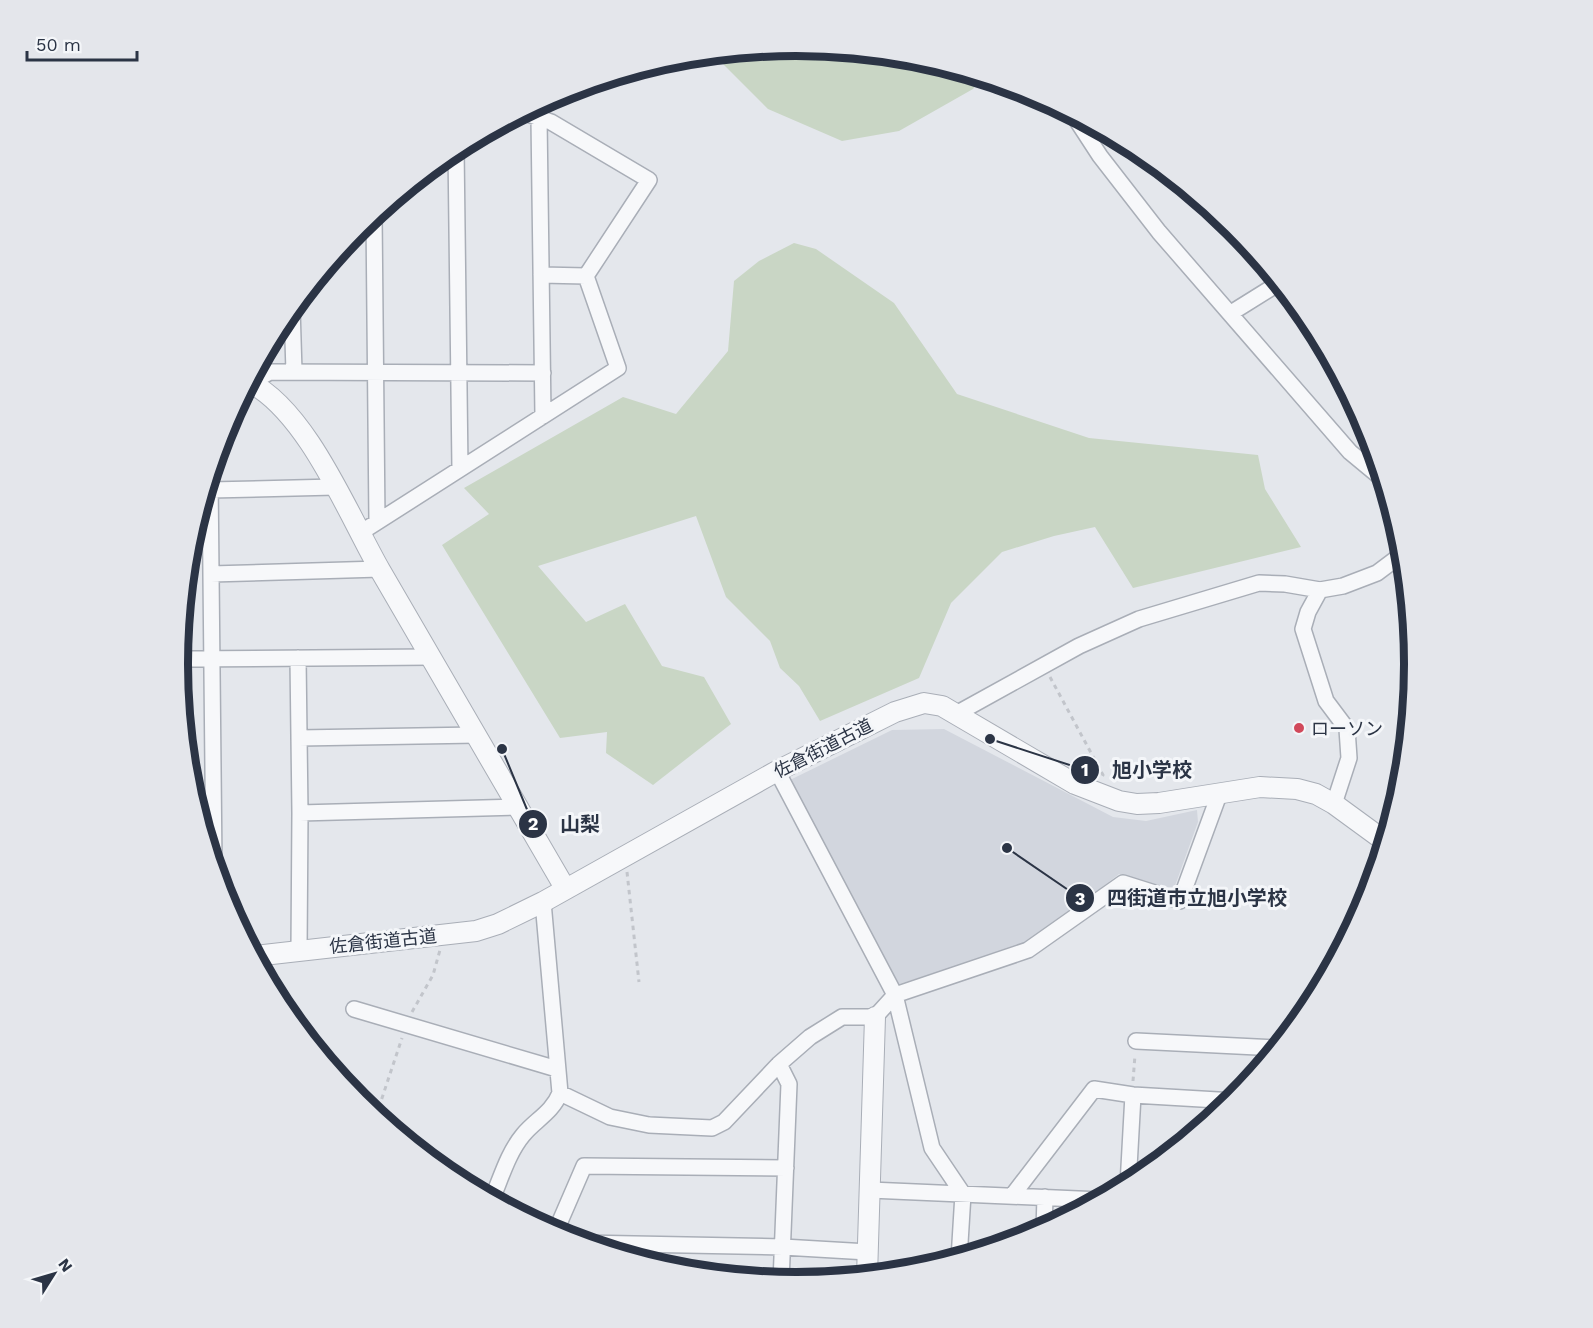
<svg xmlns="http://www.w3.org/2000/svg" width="1593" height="1328" font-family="'Work Sans','Noto Sans JP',sans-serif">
<rect width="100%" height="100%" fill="#e4e7ec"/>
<path fill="#d2d6de" d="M944 729 1113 817 1146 821 1197 810 1198 822 1172 894 1119 874 1030 943 899 984 790 780 892 730Z"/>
<path fill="#c9d6c5" d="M797 45 918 57 982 77 973 89 899 131 842 141 768 109 723 64 717 53Z
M794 243 816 249 894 303 957 394 1089 438 1258 455 1265 489 1301 547 1133 588 1095 527 1054 536 1002 552 951 603 919 678 820 721 799 686 780 668 770 641 726 597 696 516 538 566 586 622 625 604 662 666 704 677 731 724 653 785 606 753 607 732 560 738 442 545 489 514 464 488 623 397 676 414 728 351 734 281 759 261Z"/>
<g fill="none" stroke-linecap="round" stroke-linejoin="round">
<defs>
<path id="minor" d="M1072 113 1100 156 1159 232 1350 452 1385 481
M539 118 543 416
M456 148 460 469
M374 214 377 522
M541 275 586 276
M292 307 294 372
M1231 313 1276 285H1282
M250 383 270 372 543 373
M210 477 214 866
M210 490 335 487
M360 533 618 368 586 276 649 180 551 122 522 112
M211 574 380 569
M1320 590 1308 612 1303 629 1326 701 1347 729 1349 758 1334 804
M298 658 300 813 299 950
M178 659 432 657
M956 714 1079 646 1139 619 1259 583 1285 584 1320 590 1343 586 1377 573 1405 552
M299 738 477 735
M777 771 895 995 932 1148 963 1194 959 1259
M300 813 518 807
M354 1009 557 1069
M1136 1041 1278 1048
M779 1064 789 1084 781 1282
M560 1093 610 1117 649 1125 712 1128 724 1122 779 1064 810 1037 842 1017H875L895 995 1028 950 1123 883 1180 901 1220 792
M1128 1185 1133 1095
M870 1190 1101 1200
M1012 1196 1094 1089 1133 1095 1235 1101
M492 1199C501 1178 508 1153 523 1135 535 1120 552 1113 560 1093L543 902
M1044 1230 1045 1197
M555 1233 584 1166 786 1168
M582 1243 783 1247 868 1252"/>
<path id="tertiary" d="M249 382C307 411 348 514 380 570 441 676 504 782 565 888
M254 956 476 931 498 924 543 902 777 771 895 712 924 703 942 706 1075 784 1119 801 1137 804 1159 803 1260 787 1297 789 1316 794 1334 804 1386 842
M867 1276 875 1017"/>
</defs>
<use href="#minor" stroke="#a9aeb7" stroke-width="18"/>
<use href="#tertiary" stroke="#a9aeb7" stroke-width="22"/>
<path stroke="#c2c5cb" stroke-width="3" stroke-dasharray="4.5 4.5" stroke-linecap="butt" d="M1050 677 1103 775 1102 777
M627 872 639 982
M412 1012 433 975 440 950
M1133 1081 1135 1055
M376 1116 402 1038"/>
<use href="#minor" stroke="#f7f8fa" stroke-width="15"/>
<use href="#tertiary" stroke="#f7f8fa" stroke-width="20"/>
</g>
<circle fill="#d1495b" stroke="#f4f6f9" stroke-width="2" cx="1299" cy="728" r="6"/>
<g text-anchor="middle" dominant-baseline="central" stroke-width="6" stroke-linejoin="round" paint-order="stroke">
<g font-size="18" fill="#2b3445" stroke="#f4f6f9" text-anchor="start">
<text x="1311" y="728">ローソン</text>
</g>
<g font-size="18" fill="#2b3445" stroke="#f4f6f9">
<text transform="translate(823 748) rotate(-27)">佐倉街道古道</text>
<text transform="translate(383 941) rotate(-6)">佐倉街道古道</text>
</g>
</g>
<path d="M0 0H1593V1328H0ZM188 664a608 608 0 1 1 1216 0a608 608 0 1 1-1216 0Z" fill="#e4e6eb" fill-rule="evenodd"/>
<path fill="none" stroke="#2b3445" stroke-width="8" d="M188 664a608 608 0 1 1 1216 0a608 608 0 1 1-1216 0Z"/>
<path fill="none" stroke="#2b3445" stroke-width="2" d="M990 739L1085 770M502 749L533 824M1007 848L1080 898"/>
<g fill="#2b3445" stroke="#f4f6f9" stroke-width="2">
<circle cx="990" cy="739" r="6"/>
<circle cx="502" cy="749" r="6"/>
<circle cx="1007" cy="848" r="6"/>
<circle cx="1085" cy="770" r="15"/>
<circle cx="533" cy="824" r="15"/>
<circle cx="1080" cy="898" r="15"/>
</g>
<g font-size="18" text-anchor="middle" font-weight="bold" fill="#fff">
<text x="1085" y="776">1</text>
<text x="533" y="830">2</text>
<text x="1080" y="905">3</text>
</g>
<g font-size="20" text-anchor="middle" font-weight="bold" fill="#2b3445" stroke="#f4f6f9" stroke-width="6" stroke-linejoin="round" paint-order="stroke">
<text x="1152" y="777">旭小学校</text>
<text x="580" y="831">山梨</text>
<text x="1197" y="905">四街道市立旭小学校</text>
</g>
<g transform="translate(54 1274) rotate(53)" stroke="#f4f6f9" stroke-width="4.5" paint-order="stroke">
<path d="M0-4.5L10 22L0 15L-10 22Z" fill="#2b3445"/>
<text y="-9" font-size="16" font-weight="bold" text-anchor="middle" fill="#2b3445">N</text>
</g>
<path d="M27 51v9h110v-9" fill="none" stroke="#2b3445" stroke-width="3"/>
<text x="36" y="51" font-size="18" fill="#2b3445" stroke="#f4f6f9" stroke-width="4.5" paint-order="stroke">50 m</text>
</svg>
